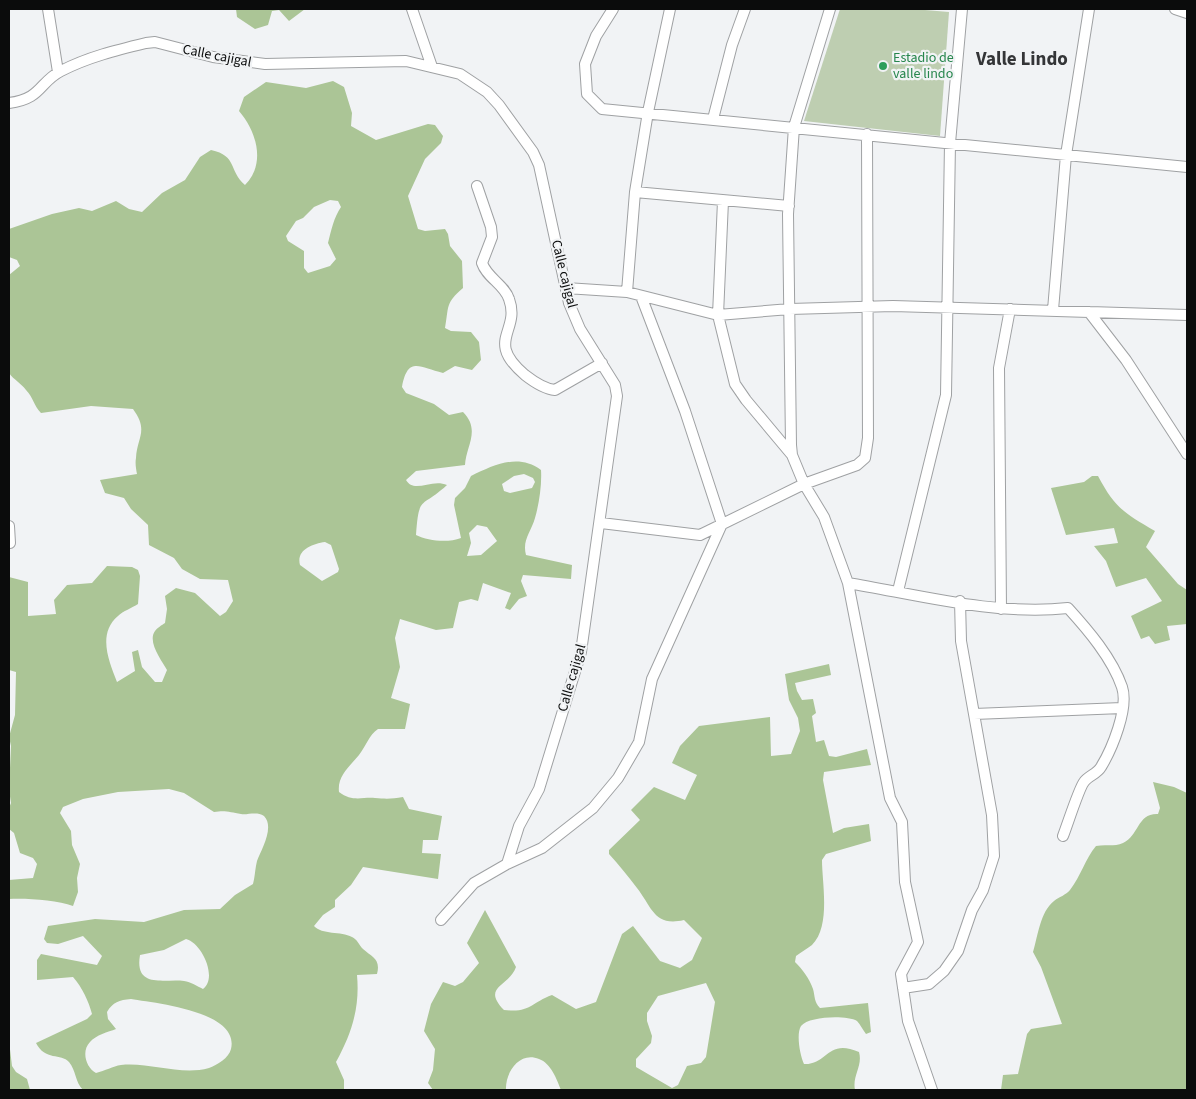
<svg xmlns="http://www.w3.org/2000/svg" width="1196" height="1099" font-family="'Source Sans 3',sans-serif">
<rect width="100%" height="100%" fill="#f1f3f5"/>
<path fill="#beceb1" d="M840 9H913L949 12 940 136 804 121Z"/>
<path fill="#abc596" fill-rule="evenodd" d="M236 9H305L289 21 279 10 272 11 268 25 255 29 237 17Z
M333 81 344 87 352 113 351 126 376 140 428 124 435 125 443 136 441 143 425 159 408 196 418 229 425 231 445 229 448 234 450 246 462 261 463 288C445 303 449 307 445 328L451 331 471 332 479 342 481 360 472 370 455 366 443 373C420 368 408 355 402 387L406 393 434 404 449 415 463 412C481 430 466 446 465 465L416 471 406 480C414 494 432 478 447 485 421 509 419 494 416 535 428 541 448 543 461 538L454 505 455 498 465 488 471 476C494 465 518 453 541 470 542 485 539 504 535 518 531 532 522 540 526 555L572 565 571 579 523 575 521 581 527 596 519 599 510 610 505 608 511 593 483 583 478 601 471 599 459 602 453 628 436 630 400 619 395 638 400 667 391 698 410 704 405 729H378C369 735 366 746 359 755 350 766 337 776 339 792 352 802 361 797 375 798 386 799 392 799 403 797L409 809 442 816 438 840H423L422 853 441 854 438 879 363 867 351 885 335 900V907L323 915 314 926C322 935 341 931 352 937 357 939 359 945 363 949 372 957 381 959 377 974L357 975C360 1007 352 1033 336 1062L344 1080V1090H83C75 1082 76 1070 69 1062 61 1053 45 1061 36 1043L87 1019 92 1014C89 1002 82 987 73 977L37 980V960L41 954 97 965 102 956 83 936 58 944 47 943 44 939 48 926 95 919 144 922 184 910 220 909 235 895 253 884C255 877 255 869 257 861 261 850 275 827 264 816 257 811 248 815 241 814 230 812 225 810 214 812L184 793 169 789 118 792 83 799 63 807 60 813 71 831 72 845 80 864 77 878 78 892 73 906C57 900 26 898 9 899V880L33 878 37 864 33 858 20 853 14 833 9 829V808L11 803 9 790 11 746 9 737 15 715 16 672 9 670V577L28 582V616L56 614 54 600 67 585 92 583 107 566 132 567 138 570 140 576 138 604C132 608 123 611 118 616 97 634 109 661 117 682L135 671 132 652 138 650 142 667 155 682H162L167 670C162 661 147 642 155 631 157 628 162 625 165 623L167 609 165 596 176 588 195 593 220 616 226 612 233 601 228 580 200 579 182 569 174 558 149 545 148 525 131 509 124 498 105 493 100 480 137 474C136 469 135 463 136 458 137 437 149 431 133 409L91 406 41 413C34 406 33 397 26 390 21 383 14 380 9 373V275L20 266 17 260 9 257V229L52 214 79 208 92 211 116 201 129 209 142 212 162 193 185 180 200 157 211 150C238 156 228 170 245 185 266 164 257 132 239 111L244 97 266 82 306 88ZM330 200 338 201 341 207C334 217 331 231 328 243L336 259 330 266 308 273 304 268V251L288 241 286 236 296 221 303 218 314 207ZM524 474 533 478 535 482 532 488 510 493 504 491 502 484 514 476ZM477 525 487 527 497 541 481 555 467 556 471 543 469 533ZM325 542 331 545 339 569 338 572 322 581 300 565C296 550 312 544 325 542ZM186 939C202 943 218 978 203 989 197 986 191 982 184 981 166 978 134 990 140 955L164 950ZM131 999C154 1003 240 1011 231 1049 229 1058 217 1065 209 1068 181 1076 150 1062 121 1065 113 1066 105 1071 96 1073 86 1068 81 1051 90 1042 96 1035 108 1032 116 1029L108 1019 107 1012C113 1002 119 1000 131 999Z
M1092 476H1098C1115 508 1124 513 1155 531L1146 547 1178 584 1187 590V624L1167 626 1170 640 1155 644 1149 636 1141 639 1131 616 1162 601 1146 578 1116 587 1106 561 1094 546 1118 543 1114 528 1066 535 1051 488 1084 482Z
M829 664 831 675 795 683 797 691 802 700 813 699 816 713 812 716 816 742 824 740 829 756 836 757 867 749 871 765 824 772 823 780 833 833 844 828 869 824 871 841 826 854 822 860C822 883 831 926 812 945 807 949 801 952 796 956L795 962C803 970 809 978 813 989 815 996 814 1002 820 1008L868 1003 871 1032 866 1034C863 1030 860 1024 857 1021 847 1015 809 1016 801 1026 796 1034 800 1055 804 1064 828 1065 827 1038 859 1052 863 1066 852 1076 855 1090H561C557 1080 551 1063 539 1059 519 1051 505 1073 506 1090H433L428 1083 433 1070 435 1049 424 1031 431 1004 443 982 455 986 463 982 479 963 467 943 485 910 516 967C509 987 481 986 504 1010 531 1013 530 1003 552 995L576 1009 596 1002 622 934 633 926 660 961 680 968 692 960 702 938 684 920C654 927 652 907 637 888 628 876 619 865 609 854V850L640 820 631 810 654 787 685 800 697 775 672 763 680 746 699 726 770 717 771 756 791 754 800 731 798 718 789 700 785 674ZM706 983 715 1002 706 1057 701 1063 687 1066 678 1085 672 1088 636 1067V1059L651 1043 652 1036 647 1021V1013L658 996Z
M1153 782 1174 787 1187 793V1090H1001L1003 1075 1018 1074 1027 1034 1031 1029 1062 1024 1041 967 1033 952C1038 936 1040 912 1054 901 1059 897 1066 895 1070 890 1081 876 1085 859 1096 846 1105 844 1114 847 1123 843 1139 836 1137 813 1158 814L1160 808Z
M9 1041 12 1066 16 1072 27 1079 30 1090H9Z"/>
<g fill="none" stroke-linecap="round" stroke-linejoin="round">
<defs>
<path id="minor" d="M48 9 58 72
M412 9 432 67
M613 9 596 36 585 64 587 94 602 109 1187 167
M830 9 794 127 788 214 791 445 792 455 804 484 824 517 848 583 890 798 902 822 905 882 918 942 901 974 908 1021 932 1090
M1175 9 1187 13
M9 103C42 99 39 82 61 71 88 57 117 50 146 43L155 42 213 57 265 64 406 61 460 74 487 92 499 105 533 152 539 165 569 303 580 329 615 385 617 396 581 652 539 789 519 826 507 864 474 883 441 920
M713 119 732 45 745 9
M477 186 491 227 492 237 482 263C487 278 504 284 509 299 521 332 484 340 525 375 534 382 544 389 555 390L602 363
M635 192 789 206
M723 201 718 315 735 384 746 400 792 455
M566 288 627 292 718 315 790 309 893 306 1187 315
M627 292 635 192 648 112 670 9
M1053 310 1066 155 1089 9
M1089 312 1126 360 1187 454
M601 523 700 535 804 484 857 465 865 458 868 438 867 134
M9 526 10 543
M848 583C919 595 997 616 1068 608 1088 630 1112 658 1122 687 1129 708 1112 749 1101 767 1097 774 1088 776 1084 782 1079 788 1067 826 1063 836
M898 591 946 395 950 143 962 9
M1001 609 999 368 1010 309
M974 714 1122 708
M507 864 542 848 593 808 618 778 639 742 652 679 722 524 685 411 641 296
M903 988 929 984 944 971 958 951 972 910 983 890 994 856 992 815 961 641 960 601"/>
</defs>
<use href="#minor" stroke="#9fa1a3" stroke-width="12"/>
<use href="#minor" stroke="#fff" stroke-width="10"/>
</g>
<circle fill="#2e9e5b" stroke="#f1f3f5" stroke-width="2" cx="883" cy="66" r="5"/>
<g text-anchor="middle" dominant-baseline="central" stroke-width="4.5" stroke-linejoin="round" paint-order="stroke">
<g font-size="14" fill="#0b0c0c" stroke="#f1f3f5">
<text transform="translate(217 56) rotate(11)">Calle cajigal</text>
<text transform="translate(564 274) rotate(76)">Calle cajigal</text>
<text transform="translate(572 678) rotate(-74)">Calle cajigal</text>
</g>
<g font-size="14" fill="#27864d" stroke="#f1f3f5" text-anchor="start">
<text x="893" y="58">Estadio de<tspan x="893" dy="16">valle lindo</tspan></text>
</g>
<g font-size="19" font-weight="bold" fill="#343537" stroke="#f1f3f5">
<text x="1022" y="59">Valle Lindo</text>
</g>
</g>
<rect width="1196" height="1099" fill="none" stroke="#0b0c0c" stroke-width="20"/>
</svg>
